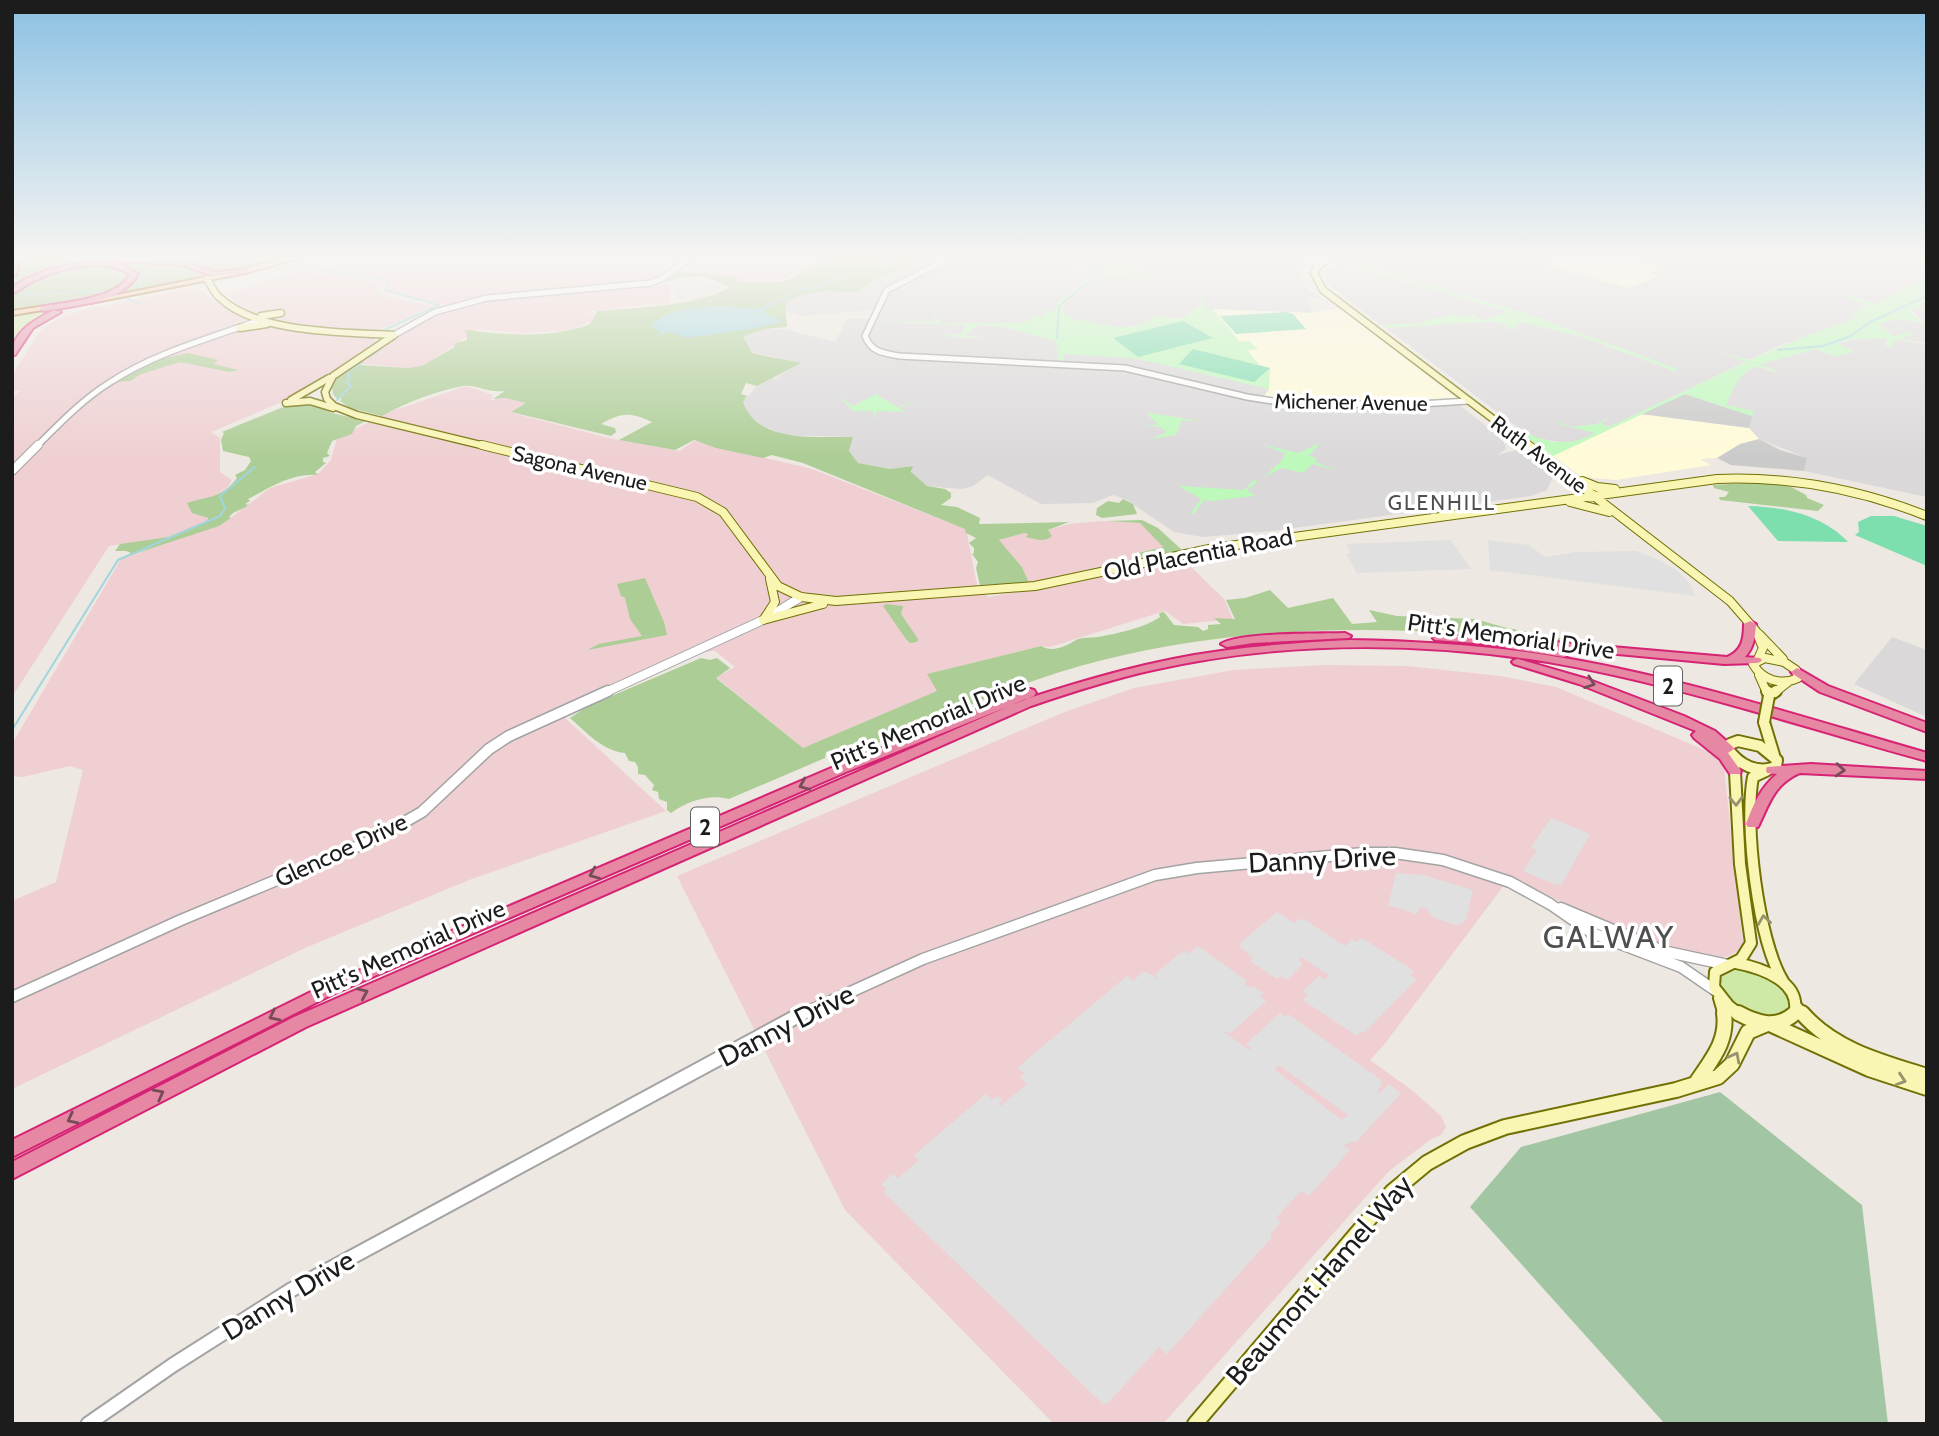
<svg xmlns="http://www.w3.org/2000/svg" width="1939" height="1436" font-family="Cabin,sans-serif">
<rect width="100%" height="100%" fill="#ede8e1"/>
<path fill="#dad8d9" d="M922 258H1314L1303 265 1300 276 1306 287 1319 298H1308L1312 313 1203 309 1202 298 1199 299V306L1181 319 1155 316 1144 325 1122 328 1107 325 1113 317 1105 325 1075 319 1061 312 1065 303 1092 281 1088 280 1060 300 1054 311 1044 317 1034 316 1024 323H940L930 313 937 322 876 321 966 325 962 334 946 335 964 338H985L964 336 978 325 1004 327 1057 341 1058 362H1063V353L1125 357 1160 363 1269 389 1261 400 1400 407 1458 404 1503 439 1506 449 1497 455 1517 450 1553 477 1547 490 1531 496 1272 531 1203 537 1174 532 1127 500 1113 495 1093 503 1041 504 988 475 973 486 961 489 927 486 912 474V466L890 469 858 463 849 451 853 437 785 435 763 426 748 414 743 402 757 386 773 378 784 382 775 378 800 363 747 351 745 336 764 329H784L835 342 847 319H869L873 310 799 316 784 310 785 302 804 294 825 290 856 292Z
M1927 258V266L1917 265 1927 268V278L1853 315 1858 317 1799 342H1787L1609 427 1600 424 1610 417 1597 424 1573 427 1596 433 1572 444 1537 438 1520 429 1386 328 1495 321 1513 330 1519 321 1583 337 1674 371 1677 369 1522 312 1339 259Z
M1339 261 1488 305 1509 312 1483 320 1472 315 1465 318 1452 314 1420 323 1381 325 1326 282 1325 272Z
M1927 302V344L1891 336 1877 323 1901 319 1924 322 1909 308Z
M1887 338 1885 344 1896 339 1927 345V497L1804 471 1807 458 1759 439 1749 428V421L1726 405 1737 381 1743 373 1756 366 1781 374 1758 365 1816 349 1836 357 1853 351 1834 344 1855 339Z
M1892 637 1927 650V717L1854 684Z"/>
<path fill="#efcfd2" d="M335 258H821L806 263 802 272 795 275 768 282 732 284 700 277 663 280 656 284 671 285 670 302 580 312 594 313 592 321 570 330 522 333 478 329 419 369 355 363 405 330 448 309 474 302 571 289 510 293 452 305 440 304 387 291 388 285 373 277 312 268Z
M299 270 373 281 381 296 435 306 375 331 369 335 376 337 375 342 296 396 211 432 220 438V472L232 480 227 488 210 498 207 521 168 537 109 546 12 697V398L20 391H12V375L41 330 59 318 78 311 195 287 225 308 237 302 228 294Z
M466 386 493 395 491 400 505 398 527 403 512 413 613 439 680 451 694 441 812 469 966 529 978 590 989 597 1184 560 1224 599 1233 619 1183 624 1165 611 1050 647 1041 646 928 674 938 691 803 748 716 677 735 667 715 651 701 652 563 716 666 811 469 880 305 948 12 1089V901L56 882 83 770 70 766 23 777 12 776V744L121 559 224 523 270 488 318 474 331 460 337 438 389 412Z
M1103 521 1140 523 1164 547 1134 555 1137 559 1029 583 1022 567 999 540 1024 533 1028 534 1026 537 1043 540 1048 530 1069 524Z
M1322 665 1407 666 1500 676 1556 687 1714 754 1724 768 1743 943 1738 951 1729 956 1720 958 1696 955 1637 937 1592 918 1511 876 1384 1045 1370 1060 1413 1091 1441 1116 1446 1127 1442 1134 1430 1140 1389 1171 1163 1424H1054L845 1210 677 876 1067 711 1134 688 1234 670Z"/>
<path fill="#fffbd8" d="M1563 258H1627L1660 269 1651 273 1660 276 1628 288 1549 266Z
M1340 308 1456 398 1455 400 1403 403 1300 401 1263 398 1269 389V370L1259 365 1247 350 1256 349 1240 342 1213 309 1312 313Z
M1641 414 1749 428 1759 439 1740 444 1717 458 1700 459 1711 465 1616 480 1582 477 1553 456Z"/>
<path fill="#cacaca" d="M1685 394 1752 416 1749 428 1641 414Z
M1759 439 1780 450 1807 458 1804 471 1731 465 1717 458 1740 444Z"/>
<path fill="#cee9a6" d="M82 304C48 313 32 320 12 351V315Z
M1740 969C1761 973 1781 980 1789 1001L1784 1014C1779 1015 1772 1018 1768 1018 1749 1017 1711 995 1724 973Z"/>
<path fill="#accd95" d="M22 258H99L177 263 197 268 203 276 119 295 98 297 130 284 136 277 135 270C102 249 44 276 12 289Z
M124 258H276L282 260 212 274 187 263Z
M830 258H922L865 286 859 292 825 291 804 294 785 302 787 327 764 329 745 336 744 338 752 353C769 357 784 359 801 363L757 386 746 383 741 394 747 396 743 402C758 444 817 436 853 437L849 451 858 463 890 469 913 466 911 472 927 486 945 489 951 493V498L941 505 957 507 980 518 979 524 1069 522 1048 530 1052 536C1045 543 1035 539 1026 537L1028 534 1024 533 999 540 1022 567 1029 583 980 585 976 568 978 562 972 554 974 553V548L969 543 976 538 966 533 965 529 803 463 772 455 763 458 716 448 694 440 675 450 619 440 652 422C630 412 622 412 601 424L615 428 616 432 611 436 511 412 526 403 505 398 493 399 505 391C488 393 474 384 463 386 436 391 405 403 382 416L350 408 340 401 342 398 337 399 333 394 332 388 337 378 359 365 409 368 422 366 453 348 456 343 467 340V333L464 330C507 335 551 339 590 324L597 311C633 308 699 306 730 287 719 284 708 275 694 276 680 276 676 282 664 281L675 272 735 276 738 282C758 283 784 285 802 273 810 268 822 261 832 261Z
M108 265 132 272 130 281C93 301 53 305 12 311V294C28 271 82 265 108 265Z
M188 353 218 360 213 364 239 370 229 372 180 362 139 375 131 381 116 382 161 359Z
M309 403 332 413 366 421 356 426 352 434 332 441 327 453 330 456 323 458V462L326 463 315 472 318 475C292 473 271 487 248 499L250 501 245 504 248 505C243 510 233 511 229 517L231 518 219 526 122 558 131 553 126 551H115L120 544 168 537 207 521 208 518 192 513 187 503C209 496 222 498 237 478L235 475 245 470 251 461 249 457 223 451 221 440 224 433 222 432 283 407Z
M1762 482 1791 487 1806 495 1807 498 1824 505 1818 511 1720 500 1719 497H1725L1729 492 1714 488 1713 485Z
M1123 499 1133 504 1137 514 1102 518 1096 515 1097 508 1108 501 1119 503Z
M1142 520 1158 528 1182 550 1140 558 1138 553 1163 547 1140 523 1106 521Z
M645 578 664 622 667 635 587 650 599 644 642 636 630 619 625 598 621 596 617 584Z
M1270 590 1288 608 1333 598 1352 624 1377 622 1369 610 1397 616 1475 619 1507 628 1613 648C1546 642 1479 633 1412 631 1308 627 1204 635 1103 660 1017 681 937 720 855 752L836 749 826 752 825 758 729 799C709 794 688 801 671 813L667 810V802L659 799 658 792 652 790 654 785 645 775 638 774V767L635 762 629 761 625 753C603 751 587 733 570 718L588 706 701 658 710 660 717 658 730 668 716 678 803 748 937 691 927 674 1041 646C1053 653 1066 646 1076 640 1081 637 1092 638 1098 637 1118 633 1142 629 1160 617L1159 613 1164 612 1174 625 1198 627 1203 631 1208 629V625L1221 624 1214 618 1235 619 1226 600 1245 598Z
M886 604 903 606 901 614 918 639 917 642 910 643 906 639 883 606Z"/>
<path fill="#a2c6a3" d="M1720 1092 1862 1205 1888 1424H1665L1470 1207 1521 1147Z"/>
<path fill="#bef9bc" d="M1047 258 1114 265 1109 258 1117 264 1129 262 1130 270 1151 274 1135 280 1108 273 1097 279 1091 278 1101 270Z
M1339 259 1522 312 1678 369 1675 371 1583 337 1519 321 1514 330 1495 321 1386 328 1381 325 1420 323 1452 314 1465 318 1475 313 1472 317 1484 320 1508 312 1336 261Z
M1927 278V302L1915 307 1927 310 1909 309 1916 318 1927 323 1901 319 1878 324 1893 336 1913 332 1914 335 1900 338 1927 345 1896 339 1890 347H1886L1887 338 1855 339 1835 343 1854 351 1836 357 1816 349 1760 364 1782 373 1756 366C1738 375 1734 387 1726 405L1754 411 1752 416 1685 394 1553 456 1519 432 1524 431C1548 445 1572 446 1595 433L1562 425 1552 420 1572 427 1597 424 1609 416 1601 423 1609 427 1746 362 1723 353 1751 360C1789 342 1821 331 1858 317L1852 314 1869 305 1846 298 1850 296 1877 304Z
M1088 280 1093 281 1065 303 1062 312 1075 319 1104 325 1114 317 1107 325C1126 329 1140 329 1155 316L1181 319 1199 306V298H1202L1203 309H1213L1240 342 1249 341 1258 349 1247 350 1259 365 1270 368 1269 389 1138 359 1064 354 1063 362H1058L1056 341 1004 327 978 325 965 336 985 338 941 336 962 334 965 325 875 321 936 322 932 312 940 323H1024L1034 316 1044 317V311H1053L1060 300Z
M876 394 897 407 919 400 899 408 905 412 877 411 873 421 874 411H853L839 397 853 406Z
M1150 413 1206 422 1182 420 1176 435 1151 439 1167 432 1160 427 1143 425H1159L1147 414Z
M1260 444 1299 453 1317 444 1319 445 1309 455 1317 459 1315 462 1336 470 1312 464 1303 473 1282 468 1264 477 1283 459 1285 453Z
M1254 480 1258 481 1247 490 1255 496 1211 501 1204 500 1194 514 1191 513 1201 499 1179 486 1244 490Z"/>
<path fill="#7ddeae" d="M1287 312 1293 314 1306 329 1236 334 1220 316Z
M1183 321 1213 338 1138 357 1113 338Z
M1193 349 1270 368 1254 382 1179 364Z
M1748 506C1785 507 1822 515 1848 542L1778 541Z
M1871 516H1894L1927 526V566L1855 535 1859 532 1858 522Z"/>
<path fill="#e0e0e0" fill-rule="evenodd" d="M687 277 718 285 723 289 698 299 677 300 672 284 677 279Z
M1451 540 1471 569 1357 573 1346 554 1351 553 1346 544Z
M1488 540 1529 545 1545 557 1576 552 1636 551 1657 559 1679 572 1690 584 1695 596 1490 570Z
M1551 818 1590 834 1562 884 1556 885 1523 871 1537 850 1531 847Z
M1396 873 1423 875 1473 890 1466 920 1459 925 1453 924 1434 918 1427 909 1420 907 1417 914 1388 905Z
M1277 912 1294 923 1298 919 1305 920 1345 946 1352 939 1357 942 1362 938 1414 971 1410 975 1417 979 1364 1033 1361 1032 1357 1036 1303 1000 1308 995 1303 991 1319 976 1325 980 1329 975 1301 957 1298 960 1303 964 1287 980 1281 976 1277 979 1250 961 1253 958 1240 947 1241 942Z
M1198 946 1247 981 1244 984 1250 988 1253 986 1263 993 1260 997 1266 1001 1231 1033 1224 1032 1249 1050 1251 1048 1246 1044 1280 1013 1285 1017 1288 1014 1380 1079 1382 1084 1377 1091 1380 1093 1388 1084 1401 1093 1357 1141 1343 1145 1350 1150 1309 1196 1301 1191 1276 1218 1281 1222 1270 1235 1272 1237 1167 1354 1159 1347 1108 1403 1103 1404 883 1192 886 1189 881 1184 893 1174 898 1178 919 1160 914 1155 986 1094 992 1100 997 1096 1003 1101 998 1104 1001 1106 1027 1084 1020 1077 1024 1073 1017 1068 1127 976 1133 981 1144 971 1159 979 1155 974 1184 950 1189 954ZM1278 1066H1280L1348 1115 1342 1120 1275 1070Z"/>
<path fill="#a0d5dc" d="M716 306 761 309 767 315 783 321 752 329 686 338 671 332 654 336 662 331 654 329 651 325C667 310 695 308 716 306Z"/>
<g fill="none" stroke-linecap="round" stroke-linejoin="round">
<path stroke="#a0d5dc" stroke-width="2" d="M1054 258 1105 269 1095 278
M195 263 241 264 261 258
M879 267 904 258
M317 269 353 276
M364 277 381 279 388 284 385 290 439 305 384 330
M120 292H133
M134 292 144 285 138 282 154 268 185 266
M22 294 106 292
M127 299 138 303
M761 309 802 290 848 276
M1057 338 1059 306 1090 281
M1778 350 1823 346 1851 336 1870 322 1927 296
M370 357 380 349
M337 400 351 386 347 382 350 377 347 372 363 362
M12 730 118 560 220 516 225 508 220 496 255 467"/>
<defs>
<path id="tertiary-far3" d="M950 258 887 290 865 336C871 352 883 353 899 356L1125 368 1247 397 1286 403 1404 405 1468 401
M1297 258 1320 264
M394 335 435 312 487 298 651 283 663 278 690 258
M36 447C59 424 82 400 109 383 156 352 211 338 263 319"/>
<path id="tertiary-far2" d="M12 471 38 445
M604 693 763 620 801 597"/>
<path id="tertiary-far1" d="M1561 908 1663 951 1728 965
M12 997 181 920 375 839 422 812 489 749 509 736 608 691
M800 1015 923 959 1155 875 1197 868 1363 853H1395L1443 860 1510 882 1550 904 1592 933 1681 967 1716 991"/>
<path id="tertiary" d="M88 1424 173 1365 291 1290 803 1013"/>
<path id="secondary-far3" d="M1329 258 1318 266 1314 273 1323 290 1530 447
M207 279C211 285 214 293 219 297 257 334 344 332 394 335
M261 316 281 313
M240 328 267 324
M394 335 333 376 325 392 327 399 334 406 357 415 489 447
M291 400 329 378
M286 403 310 401 333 408"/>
<path id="secondary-far2" d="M482 445 697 497 723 512 778 586 801 597 836 601 1035 586 1214 548 1717 479C1791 476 1859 489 1927 516
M1528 445 1730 601 1756 631 1763 648 1758 659
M1582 481 1597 487 1615 489
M1570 502 1609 512
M764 619 775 602 770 579
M763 620 823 604
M1759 634 1783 659
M1765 658 1784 662 1796 670 1798 678C1781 686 1762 680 1753 664Z
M1759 675 1767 693
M1774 693 1788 682"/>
<path id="secondary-far1" d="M1767 691 1769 696 1776 691
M1764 722 1774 755
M1738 741 1760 746 1777 760 1776 767C1757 774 1739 765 1728 749L1730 744Z
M1731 755 1735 772 1740 864 1751 943 1741 959 1715 972 1714 987 1729 1006 1741 1015
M1766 771 1753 777C1744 824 1758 940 1783 981
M1736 963C1762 968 1803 982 1794 1015
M1719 998 1724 1015
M1797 1007 1804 1015"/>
<path id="secondary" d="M1738 1013C1758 1024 1778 1029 1795 1013
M1802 1013C1834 1050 1882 1062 1927 1076
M1772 1025 1869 1069 1927 1088
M1696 1083C1711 1060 1728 1042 1724 1013
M1195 1424 1392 1192 1427 1163 1465 1142 1505 1127 1676 1090 1718 1077 1732 1064 1748 1032 1767 1024"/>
<path id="primary" d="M287 258H299L245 273 90 303 87 301 245 269Z
M53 305 56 307 55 308 12 315V311Z"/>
<path id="motorway" d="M14 258H21L16 275 12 277Z
M140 258 184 261 214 272 245 269 249 271 245 273 213 276 183 265 112 261 109 259Z
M92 262C110 262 124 262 138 274 121 304 74 305 44 311L40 309 41 307C66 302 116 299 130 275 105 256 62 268 36 280 27 284 20 290 12 294V288C35 270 65 265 92 262Z
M54 310 61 312 33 328 15 355H12C12 331 35 320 54 310Z
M1750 621 1756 624C1755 637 1754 647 1745 657L1760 658 1762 660 1760 662 1756 663 1724 664 1554 648 1548 645 1554 642 1727 657C1742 651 1744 639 1744 624Z
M1345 633 1351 636 1349 638 1253 643 1227 647 1221 644C1239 632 1319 634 1345 633Z
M1439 635 1515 639 1519 640 1520 644 1564 651 1570 654 1564 657 1506 648 1501 645 1435 640 1433 638Z
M1350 640C1416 641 1481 645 1546 655 1675 675 1801 717 1927 753V761C1801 727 1677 684 1548 662 1418 641 1282 641 1153 670 1112 679 1072 692 1031 706L306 1027 12 1179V1162L294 1017 1023 700C1088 679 1153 660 1221 651 1264 645 1307 642 1350 640Z
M1518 659 1587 679 1684 716 1715 731 1732 746 1734 749 1728 753 1741 771 1740 774H1730L1720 759 1694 738 1692 735 1696 731 1579 684 1514 664 1512 662 1514 660Z
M1797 668 1828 686 1927 723V732L1820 692 1793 674 1791 672Z
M1030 689 1034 690 1036 693 1034 696 846 772 333 994 12 1157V1140L323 986 836 766Z
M1811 764 1927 771V779L1800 773C1774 784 1769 804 1758 827H1748L1746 824C1753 805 1761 787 1777 774L1767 773 1766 770 1767 767Z"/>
</defs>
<use href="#tertiary-far3" stroke="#a3a3a3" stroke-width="8"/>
<use href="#tertiary-far2" stroke="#a3a3a3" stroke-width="10"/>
<use href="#tertiary-far1" stroke="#a3a3a3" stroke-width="13"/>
<use href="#tertiary" stroke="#a3a3a3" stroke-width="17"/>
<use href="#secondary-far3" stroke="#717004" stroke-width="9"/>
<use href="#secondary-far2" stroke="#717004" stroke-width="10"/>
<use href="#secondary-far1" stroke="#717004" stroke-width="14"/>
<use href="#secondary" stroke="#717004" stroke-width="18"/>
<use href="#primary" stroke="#935200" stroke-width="4"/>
<use href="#motorway" stroke="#d62374" stroke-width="4"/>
<use href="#tertiary-far3" stroke="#fff" stroke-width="5"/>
<use href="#tertiary-far2" stroke="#fff" stroke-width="8"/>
<use href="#tertiary-far1" stroke="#fff" stroke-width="10"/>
<use href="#tertiary" stroke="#fff" stroke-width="13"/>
<use href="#secondary-far3" stroke="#f9f5b3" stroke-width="6"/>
<use href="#secondary-far2" stroke="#f9f5b3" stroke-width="8"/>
<use href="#secondary-far1" stroke="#f9f5b3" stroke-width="10"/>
<use href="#secondary" stroke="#f9f5b3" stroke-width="14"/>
<use href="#primary" fill="#fcc597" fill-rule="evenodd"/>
<use href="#motorway" fill="#e687a3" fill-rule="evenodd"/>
<defs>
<path id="secondary-bridge" d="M1764 722 1769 696"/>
</defs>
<use href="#secondary-bridge" stroke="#717004" stroke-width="14" stroke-linecap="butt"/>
<use href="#secondary-bridge" stroke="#f9f5b3" stroke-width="10"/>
</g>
<defs><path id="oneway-chevron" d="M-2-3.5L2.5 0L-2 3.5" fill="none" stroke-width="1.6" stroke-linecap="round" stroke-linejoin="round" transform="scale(1.75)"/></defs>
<g stroke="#774c59">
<use href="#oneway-chevron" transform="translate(1590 683) rotate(20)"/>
<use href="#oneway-chevron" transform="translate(1840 770) rotate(4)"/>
<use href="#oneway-chevron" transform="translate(804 785) rotate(157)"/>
<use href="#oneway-chevron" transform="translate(594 874) rotate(157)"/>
<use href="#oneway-chevron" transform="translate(363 993) rotate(-24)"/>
<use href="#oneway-chevron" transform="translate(274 1016) rotate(154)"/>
<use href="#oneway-chevron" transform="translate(159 1094) rotate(-28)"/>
<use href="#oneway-chevron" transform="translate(72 1119) rotate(153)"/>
</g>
<g stroke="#96936f">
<use href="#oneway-chevron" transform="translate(1736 801) rotate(88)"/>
<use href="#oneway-chevron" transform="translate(1764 920) rotate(-98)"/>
<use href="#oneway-chevron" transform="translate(1735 1057) rotate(-62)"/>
<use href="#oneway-chevron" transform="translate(1901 1080) rotate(18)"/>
</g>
<linearGradient id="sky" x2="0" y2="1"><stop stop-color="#8bc1e3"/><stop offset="0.56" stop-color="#f7f5f2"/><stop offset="1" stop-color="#f7f5f2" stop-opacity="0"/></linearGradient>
<rect width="1939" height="460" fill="url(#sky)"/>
<g text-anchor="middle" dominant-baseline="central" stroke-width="7" stroke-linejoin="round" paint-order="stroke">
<g font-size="21" fill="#1c1c1c" stroke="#fff">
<text transform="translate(1351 402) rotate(1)">Michener Avenue</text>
<text transform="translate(1539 454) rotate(37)">Ruth Avenue</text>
<text transform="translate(580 468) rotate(13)">Sagona Avenue</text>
</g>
<g font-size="21" letter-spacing="2" fill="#4f4f4f" stroke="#fff">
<text x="1442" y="502">GLENHILL</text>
</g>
<g fill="#fff" stroke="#606060" stroke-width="2">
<rect x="1654" y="666.5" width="28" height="39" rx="5"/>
<rect x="691" y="807.5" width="28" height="39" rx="5"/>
</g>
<g font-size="23" font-weight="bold" fill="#1c1c1c">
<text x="1668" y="686">2</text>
<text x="705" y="827">2</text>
</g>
<g font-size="24" fill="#1c1c1c" stroke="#fff">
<text transform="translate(1198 554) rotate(-11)">Old Placentia Road</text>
<text transform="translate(1511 636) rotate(8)">Pitt's Memorial Drive</text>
<text transform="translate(928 722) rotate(-23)">Pitt's Memorial Drive</text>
<text transform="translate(341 850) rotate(-25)">Glencoe Drive</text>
<text transform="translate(408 949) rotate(-24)">Pitt's Memorial Drive</text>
</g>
<g font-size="28" fill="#1c1c1c" stroke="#fff">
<text transform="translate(1322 859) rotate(-3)">Danny Drive</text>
<text transform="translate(786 1025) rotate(-27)">Danny Drive</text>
<text transform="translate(1319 1280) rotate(-49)">Beaumont Hamel Way</text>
<text transform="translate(288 1295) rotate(-31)">Danny Drive</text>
</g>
<g font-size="32" letter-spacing="2" fill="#4f4f4f" stroke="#fff">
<text x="1609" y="936">GALWAY</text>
</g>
</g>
<rect width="1939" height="1436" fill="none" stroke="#1c1c1c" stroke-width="28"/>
</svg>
